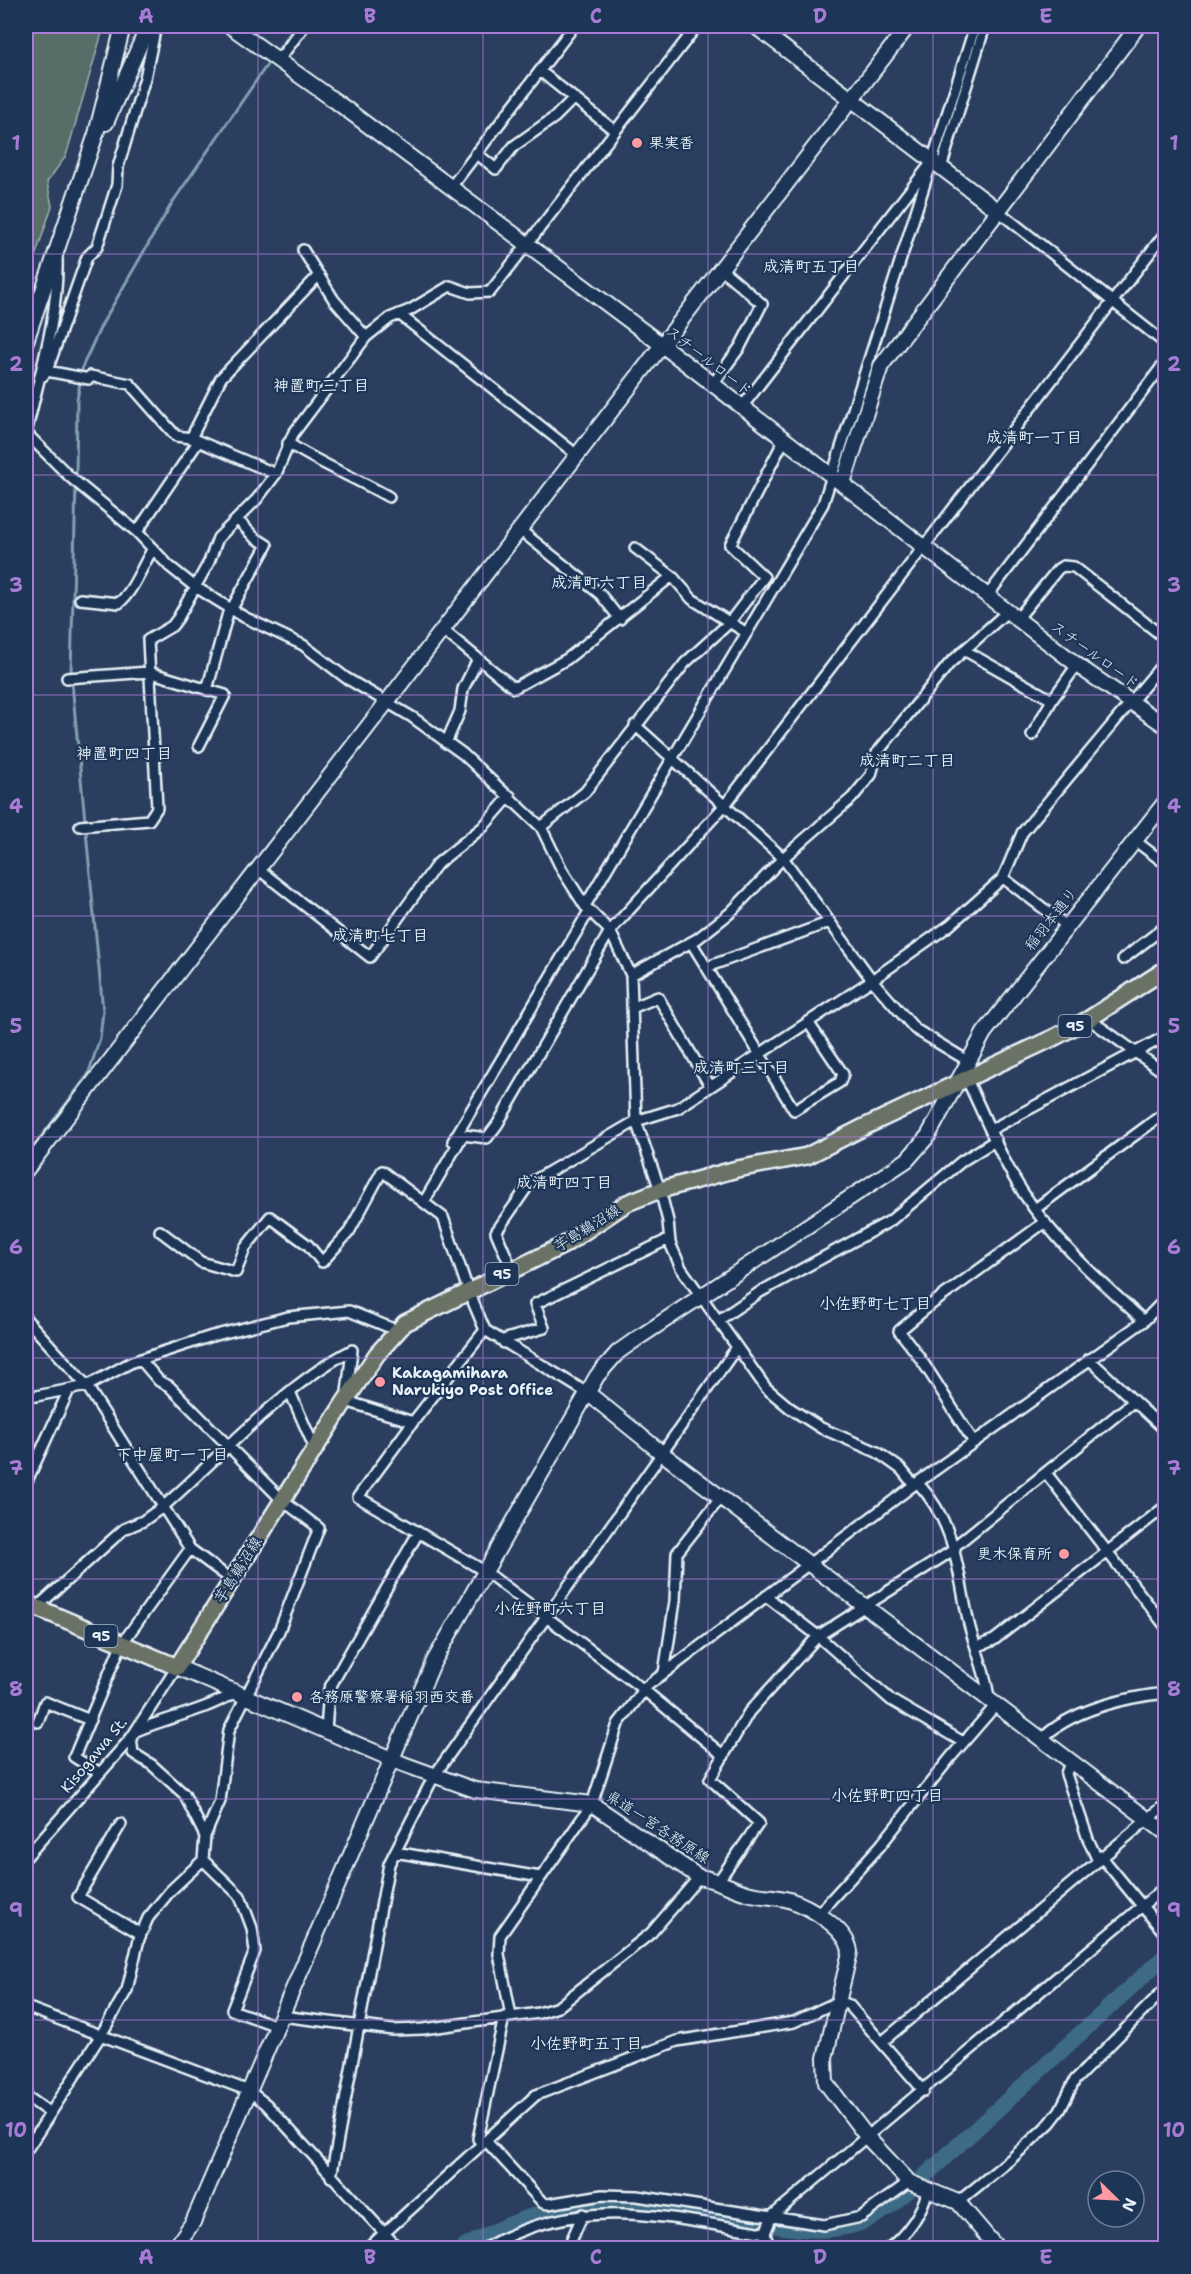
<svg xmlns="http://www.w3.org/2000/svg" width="1191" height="2274" font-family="'Shantell Sans','Klee One',sans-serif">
<rect width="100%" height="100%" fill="#2b3e5f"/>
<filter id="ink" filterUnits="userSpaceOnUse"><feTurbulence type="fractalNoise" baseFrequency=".0167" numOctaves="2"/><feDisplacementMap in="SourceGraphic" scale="12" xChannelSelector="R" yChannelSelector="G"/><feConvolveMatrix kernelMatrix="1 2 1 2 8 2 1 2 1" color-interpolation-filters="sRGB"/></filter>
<g filter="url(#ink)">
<path fill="#596d68" stroke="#a0afb0" stroke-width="1.5" d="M26 26H104L66 156 47 182 52 206 26 284Z"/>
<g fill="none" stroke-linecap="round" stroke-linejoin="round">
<path stroke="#82a0b2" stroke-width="3" d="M275 54 295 26
M76 478 77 400 83 365 102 324 172 203 271 59
M26 1157 88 1075 100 1038 103 1011 71 673 76 484"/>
<path stroke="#3e6a84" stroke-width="16" d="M918 2182 1166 1955
M463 2248C502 2226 541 2208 587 2205 635 2202 685 2210 732 2218 771 2224 807 2235 845 2227 870 2223 890 2207 908 2191"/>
<defs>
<path id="street" d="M278 61 304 26
M540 71 615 131
M476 153 496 169 514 146 555 117 573 99
M941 168 985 26
M451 187 574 26
M997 210 1166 344
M303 250 334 300 366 337
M399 314 577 455
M47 371 87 257 97 247 117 185 118 167 145 78 156 26
M43 376 47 371 89 379
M90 376 130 384 176 436 191 438
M713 384 740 347 762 304 720 268
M742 407 928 167
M26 433 70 477 137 532 169 566 194 586 244 617 303 645 346 678 412 717 463 754 541 827 562 870 585 906 610 931 631 975 636 1121 660 1190 668 1221 670 1243 681 1268 766 1388 790 1408 821 1428 877 1452 901 1469 914 1485
M26 434C39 375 59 317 57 257
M288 443C320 464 356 478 389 497
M276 474 191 438 221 378 319 275
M520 530 600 594 620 619
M137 532 198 442
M635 548 672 576 692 599 747 633
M988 595 1166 361
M80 599 119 603C133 591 142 567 152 550
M231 610 267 545 254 537 237 519
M1018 618 1058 569 1063 566 1074 567 1166 639
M443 630 514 688 567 659 672 576
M964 650 1052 700
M67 678 149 672 225 695 199 746
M207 690 229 609
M635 725 783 858 872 980 915 1029 968 1061
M1032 735 1052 700 1077 665
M446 743 460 711 463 689 478 659
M80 826 149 820 157 808 148 640 172 626 178 618 209 562 218 538 257 499 276 474 293 434 366 337 390 318 410 310 450 286 470 293 490 292 697 26
M541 827 585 792 685 663 729 623 764 577 730 545 784 440
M1134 840 1166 864
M257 868 370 957 437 864 483 827 510 796
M1003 878 1067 926
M585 906 823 504 975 26
M691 942 794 1110 840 1082 843 1074 808 1022
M1123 959 1166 926
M707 967 830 922
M631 975 697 939 730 913 783 858 852 798 871 775 877 753 949 664 1008 611
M632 1008 658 997 710 1086
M1089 1019 1166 1074
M966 1078C985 1116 1000 1158 1024 1194 1056 1243 1100 1281 1144 1321
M992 1129 1166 1036
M453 1141 589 911
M424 1202 463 1135 487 1138 497 1125 610 931 725 805 1166 232
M1035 1209 1166 1112
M160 1231 201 1262 236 1272 245 1248 270 1217 308 1245 322 1262 349 1232 382 1171 443 1217 468 1290 485 1330 589 1394
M512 1270 496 1232 530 1183 636 1121 678 1108 872 980 950 925 1003 878 1022 833 1166 660
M26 1319 87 1386 190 1549 232 1580
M719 1320 760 1292 890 1221 962 1161 996 1140
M504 1343 506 1339 544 1328 535 1304 669 1239
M1089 1359 1166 1431
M141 1360 159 1381 169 1386 282 1500 319 1528 279 1631 229 1730 220 1801 205 1836
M290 1392 315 1449
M26 1398 87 1386 132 1362 212 1336 288 1317 349 1311 396 1330
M413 1422 485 1330
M974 1442C949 1405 928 1365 899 1331L929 1306 1045 1222
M1046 1473 1166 1627
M26 1483 69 1390
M918 1483C957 1526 957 1570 969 1624 975 1649 987 1674 989 1700
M955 1546 1133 1402
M766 1596 818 1636 891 1700 963 1742
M36 1608 124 1529 143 1521 164 1506C222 1455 284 1385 352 1350L346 1401 413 1422 358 1497 486 1572 644 1690 724 1756
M976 1647 994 1640 1166 1506
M664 1673 675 1601 677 1553 721 1497
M38 1722 45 1702 90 1720
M136 1731C169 1717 204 1711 234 1693
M326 1731 329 1689 418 1533
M1041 1740C1069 1710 1127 1697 1166 1693
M1070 1762 1066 1774 1088 1839 1097 1859
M100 1773 74 1757 121 1645 190 1549
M121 1824 78 1897 141 1934
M395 1852 540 1877
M1101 1856 1166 1935
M26 1857 131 1738 177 1667
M203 1860 240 1896 252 1928 255 1951 232 2010 277 2026
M719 1880 759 1823 710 1779 749 1712 818 1636 955 1549
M817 1915 880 1846 950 1758 996 1705
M26 2007 249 2091 266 2104 398 2248
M281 2016 393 2030 423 2029 539 2013 558 2007 651 1933 699 1877
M511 2016 499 1954 500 1936 592 1804 618 1724 647 1686 914 1485 1144 1321 1166 1298
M882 2042 1166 1804
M26 2096 50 2113
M486 2141 543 2203 548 2204 602 2195 637 2196 824 2225 861 2217 909 2182
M482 2144 478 2139 504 2017
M26 2151 101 2035 127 1990 139 1939 148 1918 170 1891 203 1860 205 1836 184 1794 152 1765 133 1753 131 1738
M331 2177 389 1864 395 1852 434 1776 737 1347
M958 2202 1011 2159 1050 2123 1060 2110 1075 2080 1166 1988
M368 2248 536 2095 677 2041 794 2022 839 2001 849 2005 924 2091
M485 2248C581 2193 663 2217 765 2233
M568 2248 583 2214
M769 2248 765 2233 772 2216 1166 1886
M889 2248C906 2235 923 2212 927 2191"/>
<path id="secondary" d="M230 26 334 100 662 345 1081 668 1166 726
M755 26 997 210
M106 123 148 26
M26 341 96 134 123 26
M843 483 881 366 1138 26
M26 1170 908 26
M589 1394 663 1454 1166 1833
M177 1667 403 1764 475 1790 592 1804 699 1877C719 1880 729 1888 747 1893 760 1897 775 1896 789 1900 809 1906 848 1929 850 1952L825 2058 826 2083 868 2138 909 2182 958 2202 997 2248
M175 2248 193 2222 434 1661 597 1376 618 1352 635 1340 907 1160 928 1136 984 1033 1166 801"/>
<path id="primary" d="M26 1603 177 1667 342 1406 377 1354 405 1323 564 1245 627 1203 660 1190 737 1169 807 1156 864 1127 1055 1037 1089 1019 1166 969"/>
</defs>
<use href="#street" stroke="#e8f1f8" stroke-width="14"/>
<use href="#secondary" stroke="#e8f1f8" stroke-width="18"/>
<use href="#primary" stroke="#e8f1f8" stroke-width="20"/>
<use href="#street" stroke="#1d3557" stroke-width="9"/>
<use href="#secondary" stroke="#1d3557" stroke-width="14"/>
<use href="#primary" stroke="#6b7165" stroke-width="15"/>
</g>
</g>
<path fill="none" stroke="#a77bd6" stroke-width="1.5" stroke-opacity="0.55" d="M258 26V2248M483 26V2248M708 26V2248M933 26V2248M26 254H1166M26 475H1166M26 695H1166M26 916H1166M26 1137H1166M26 1358H1166M26 1579H1166M26 1799H1166M26 2020H1166"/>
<g fill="#ff9aa2" stroke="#1d3557" stroke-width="2">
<circle cx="637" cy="143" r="6"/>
<circle cx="380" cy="1382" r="6"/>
<circle cx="1064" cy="1554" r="6"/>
<circle cx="297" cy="1697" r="6"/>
</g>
<g text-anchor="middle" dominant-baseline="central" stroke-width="4.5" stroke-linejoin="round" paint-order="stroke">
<g fill="#1d3557" stroke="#abb9c8" stroke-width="1.5">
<rect x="1058.5" y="1015" width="33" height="22" rx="4.5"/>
<rect x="485.5" y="1263" width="33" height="22" rx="4.5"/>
<rect x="84.5" y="1625" width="33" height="22" rx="4.5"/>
</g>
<g font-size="14" font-weight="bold" fill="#e8f1f8">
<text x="1075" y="1026">95</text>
<text x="502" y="1274">95</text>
<text x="101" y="1636">95</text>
</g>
<g font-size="15" font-weight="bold" fill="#e8f1f8" stroke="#1d3557" text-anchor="start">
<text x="649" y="143">果実香</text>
<text x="392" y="1373">Kakagamihara<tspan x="392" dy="17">Narukiyo Post Office</tspan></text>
<text x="1052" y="1554" text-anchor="end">更木保育所</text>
<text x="309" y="1697">各務原警察署稲羽西交番</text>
</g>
<g font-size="15" fill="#e8f1f8" stroke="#1d3557">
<text transform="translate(709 361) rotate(38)">スチールロード</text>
<text transform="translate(1095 655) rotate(36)">スチールロード</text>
<text transform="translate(1051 919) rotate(-52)">稲羽本通り</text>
<text transform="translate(587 1228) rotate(-32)">芋島鵜沼線</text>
<text transform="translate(238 1570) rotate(-58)">芋島鵜沼線</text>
<text transform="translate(94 1755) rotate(-50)">Kisogawa St.</text>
<text transform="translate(658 1827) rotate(33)">県道一宮各務原線</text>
</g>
<g font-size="16" font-weight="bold" fill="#e8f1f8" stroke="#1d3557">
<text x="811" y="266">成清町五丁目</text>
<text x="321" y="385">神置町三丁目</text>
<text x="1034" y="437">成清町一丁目</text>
<text x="599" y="582">成清町六丁目</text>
<text x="124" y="753">神置町四丁目</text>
<text x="907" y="760">成清町二丁目</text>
<text x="380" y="935">成清町七丁目</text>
<text x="741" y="1067">成清町三丁目</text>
<text x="564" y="1182">成清町四丁目</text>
<text x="875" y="1303">小佐野町七丁目</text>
<text x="172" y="1454">下中屋町一丁目</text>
<text x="550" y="1608">小佐野町六丁目</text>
<text x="887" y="1795">小佐野町四丁目</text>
<text x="586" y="2043">小佐野町五丁目</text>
</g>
</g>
<rect width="1191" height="2274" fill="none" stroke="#1d3557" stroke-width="66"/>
<g transform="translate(1116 2199) rotate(114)"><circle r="28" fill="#1d3557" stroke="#6e8097" stroke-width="1.5"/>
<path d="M0-4.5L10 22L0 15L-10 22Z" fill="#ff9aa2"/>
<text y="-9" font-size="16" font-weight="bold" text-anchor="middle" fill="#e8f1f8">N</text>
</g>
<rect x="33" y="33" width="1125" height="2208" fill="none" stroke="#a77bd6" stroke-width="2"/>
<g font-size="20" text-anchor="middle" font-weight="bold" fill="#a77bd6">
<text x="146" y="23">A</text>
<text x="370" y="23">B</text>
<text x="596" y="23">C</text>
<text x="820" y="23">D</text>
<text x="1046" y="23">E</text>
<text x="16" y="150">1</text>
<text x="1174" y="150">1</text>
<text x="16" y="371">2</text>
<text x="1174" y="371">2</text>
<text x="16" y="592">3</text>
<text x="1174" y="592">3</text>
<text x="16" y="813">4</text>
<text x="1174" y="813">4</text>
<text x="16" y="1033">5</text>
<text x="1174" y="1033">5</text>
<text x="16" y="1254">6</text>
<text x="1174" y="1254">6</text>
<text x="16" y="1475">7</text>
<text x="1174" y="1475">7</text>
<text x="16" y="1696">8</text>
<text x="1174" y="1696">8</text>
<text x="16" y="1917">9</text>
<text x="1174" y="1917">9</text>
<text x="16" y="2137">10</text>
<text x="1174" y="2137">10</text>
<text x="146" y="2264">A</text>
<text x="370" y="2264">B</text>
<text x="596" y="2264">C</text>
<text x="820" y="2264">D</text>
<text x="1046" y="2264">E</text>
</g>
</svg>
